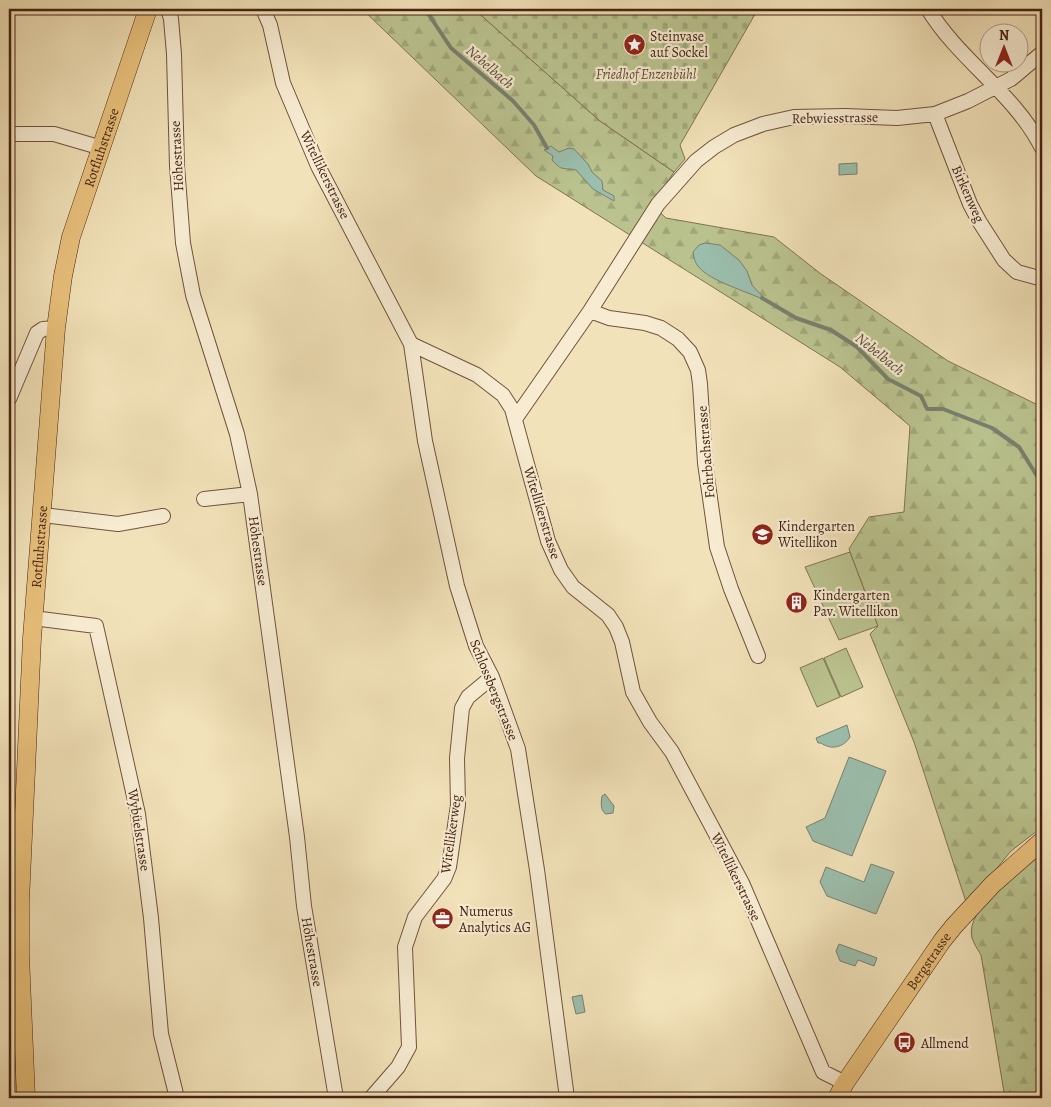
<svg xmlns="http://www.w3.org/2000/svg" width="1051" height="1107" font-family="Alegreya,serif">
<defs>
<pattern id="forest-firs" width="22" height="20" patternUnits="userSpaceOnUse" patternTransform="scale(1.25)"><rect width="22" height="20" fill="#bac38f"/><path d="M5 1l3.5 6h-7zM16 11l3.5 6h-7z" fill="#a1a77a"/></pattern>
<pattern id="cemetery-stones" width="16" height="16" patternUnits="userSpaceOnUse" patternTransform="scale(1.25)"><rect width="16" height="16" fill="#bac38f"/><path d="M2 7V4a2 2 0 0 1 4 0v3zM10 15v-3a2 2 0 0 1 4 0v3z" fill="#a1a77a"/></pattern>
</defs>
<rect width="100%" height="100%" fill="#f2e2b9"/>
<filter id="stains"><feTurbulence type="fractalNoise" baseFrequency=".004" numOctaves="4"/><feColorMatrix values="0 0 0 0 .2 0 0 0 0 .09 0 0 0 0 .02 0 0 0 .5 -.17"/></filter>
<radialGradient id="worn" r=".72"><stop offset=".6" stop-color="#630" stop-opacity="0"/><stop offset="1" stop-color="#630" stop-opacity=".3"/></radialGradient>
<path fill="#bac38f" stroke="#807351" d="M850 552 878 626 839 640 805 567Z
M846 648 863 687 841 697 824 658Z
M823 658 840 697 817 707 800 668Z"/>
<path fill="url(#forest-firs)" stroke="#807351" d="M362 9H474L600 121 674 172 652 205 666 218 774 237 821 274 948 361 1042 407V827L1011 851 967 905 914 742 870 634 878 626 849 549 869 517 904 512 910 426 840 367 536 176Z
M1042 854V1098H1005L981 955C978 950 974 944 972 938 964 908 1022 871 1042 854Z"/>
<path fill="url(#cemetery-stones)" stroke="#807351" d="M474 9H758L680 145 685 159 674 172 600 121Z"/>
<path fill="#9bbead" stroke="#79806f" d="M551 146 559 152 569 148 574 149 588 164 592 172 602 181 603 190 614 196V201L593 189 576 170C562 167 563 172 552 160L553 156 544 150Z
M857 163V174L839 175V164Z
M705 243 720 245 739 260 747 271 752 285 763 297 762 299C744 290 705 280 696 263 694 260 694 256 693 252L699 245Z
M847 725 850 737C843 748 831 750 821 743H818L816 738Z
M849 757 886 771 852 856 813 841 806 827 825 818Z
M605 794 614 806 613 813 606 814C600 811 601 802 602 796Z
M871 864 894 872 876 914 827 896 820 882 826 867 864 882Z
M839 944 877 958 874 966 858 960 855 966 840 961 836 951Z
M582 995 585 1012 576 1014 572 997Z"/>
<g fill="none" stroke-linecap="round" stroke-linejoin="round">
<path stroke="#79806f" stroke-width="4" d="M416 9 427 12 451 48 513 101 534 125 547 148
M762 298 796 318 831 330 857 347 888 379 921 396 927 409H943L992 428 1019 447 1042 484"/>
<defs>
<path id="minor" d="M168 9 171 19 174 54 177 166 183 243 193 295 237 434 250 494 297 837 304 906 336 1098
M263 9 270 25 283 83 318 166 411 344 477 375 503 395 512 409 548 541 561 570 573 587 608 615 616 627 622 642 633 692 650 722 672 752 742 883 823 1072 845 1083
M928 9C959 60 1015 94 1042 148
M935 114 970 204 979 221 1004 260 1017 272 1039 278
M9 134H54L102 148
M590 311 609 318 645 323 661 328 678 339 690 352 698 370 700 384 705 463 717 547 731 589 758 656
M411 344 425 441 457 586 476 646 492 677 518 749 537 870 567 1098
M9 399 37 333 43 329 56 328
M515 419 590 311 658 204 696 161 714 147 734 135 763 124 794 117 845 116 897 118 935 114 968 101 1011 79 1042 53
M204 499 250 494
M43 515 118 524 163 516
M33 618 96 626 138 814 151 918 161 1034 177 1098
M371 1098 398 1067 409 1047 405 947 415 917 444 879 449 867 458 805 457 758 462 708 468 697 492 677"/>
<g id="major">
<path id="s1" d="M26 1098 20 955V901L32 638 56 328 63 276 71 237 148 9"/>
<path id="s2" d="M837 1098 845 1083 942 941 954 926 993 884 1042 841"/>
</g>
</defs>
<use href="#minor" stroke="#70533c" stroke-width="16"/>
<use href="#major" stroke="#452313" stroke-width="19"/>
<use href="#minor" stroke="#f7ecd2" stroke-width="14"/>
<use href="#major" stroke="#e9c17c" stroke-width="18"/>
</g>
<defs>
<symbol id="sight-disc" viewBox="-11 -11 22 22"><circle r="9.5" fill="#8f2418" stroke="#f7ecd2"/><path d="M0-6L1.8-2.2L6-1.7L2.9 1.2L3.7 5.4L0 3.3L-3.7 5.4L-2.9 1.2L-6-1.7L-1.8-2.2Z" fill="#fff"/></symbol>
<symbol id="school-disc" viewBox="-11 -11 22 22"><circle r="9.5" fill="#8f2418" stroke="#f7ecd2"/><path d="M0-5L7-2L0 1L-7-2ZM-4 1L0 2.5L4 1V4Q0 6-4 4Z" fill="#fff"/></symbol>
<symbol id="building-disc" viewBox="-11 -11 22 22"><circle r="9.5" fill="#8f2418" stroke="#f7ecd2"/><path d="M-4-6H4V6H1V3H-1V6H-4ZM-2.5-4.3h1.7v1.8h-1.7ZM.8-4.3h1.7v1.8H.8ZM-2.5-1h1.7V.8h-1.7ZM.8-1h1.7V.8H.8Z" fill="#fff"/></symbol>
<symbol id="office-disc" viewBox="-11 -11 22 22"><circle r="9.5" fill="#8f2418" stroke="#f7ecd2"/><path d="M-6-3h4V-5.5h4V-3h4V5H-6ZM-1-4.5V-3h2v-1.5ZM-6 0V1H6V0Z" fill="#fff"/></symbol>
<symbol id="bus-disc" viewBox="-11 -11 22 22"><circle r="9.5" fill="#8f2418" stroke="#f7ecd2"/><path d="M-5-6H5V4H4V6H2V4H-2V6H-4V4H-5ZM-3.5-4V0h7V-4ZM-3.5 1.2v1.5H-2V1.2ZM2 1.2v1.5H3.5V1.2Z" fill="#fff"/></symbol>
</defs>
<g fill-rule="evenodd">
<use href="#sight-disc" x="622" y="32" width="25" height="25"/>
<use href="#school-disc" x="750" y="522" width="25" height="25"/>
<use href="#building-disc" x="784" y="590" width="25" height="25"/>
<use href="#office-disc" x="430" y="906" width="25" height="25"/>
<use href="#bus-disc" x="892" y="1030" width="25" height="25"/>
</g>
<g text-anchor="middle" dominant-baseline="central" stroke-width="4.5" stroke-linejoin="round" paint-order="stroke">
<g font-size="14" fill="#452313" stroke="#f7ecd2" text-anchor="start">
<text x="650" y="36">Steinvase<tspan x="650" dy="16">auf Sockel</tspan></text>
<text x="778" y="526">Kindergarten<tspan x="778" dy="16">Witellikon</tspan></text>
<text x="813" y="595">Kindergarten<tspan x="813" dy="16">Pav. Witellikon</tspan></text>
<text x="459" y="911">Numerus<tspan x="459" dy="16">Analytics AG</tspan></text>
<text x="921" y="1043">Allmend</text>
</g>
<g font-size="14" font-style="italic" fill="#624b32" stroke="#f7ecd2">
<text x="646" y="74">Friedhof Enzenbühl</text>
</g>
<g font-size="14" fill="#452313" stroke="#f7ecd2">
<text transform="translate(835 118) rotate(-1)">Rebwiesstrasse</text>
<text stroke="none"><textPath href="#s1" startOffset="958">Rotfluhstrasse</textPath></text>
<text transform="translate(177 156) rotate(-93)">Höhestrasse</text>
<text transform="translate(325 175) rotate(64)">Witellikerstrasse</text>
<text transform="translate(968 194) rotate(66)">Birkenweg</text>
<text transform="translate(706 452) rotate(-95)">Fohrbachstrasse</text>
<text transform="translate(542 513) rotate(73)">Witellikerstrasse</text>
<text stroke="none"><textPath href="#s1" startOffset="552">Rotfluhstrasse</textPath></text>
<text transform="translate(258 551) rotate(82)">Höhestrasse</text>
<text transform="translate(494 690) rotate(68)">Schlossbergstrasse</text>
<text transform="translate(139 830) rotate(81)">Wybüelstrasse</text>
<text transform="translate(451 834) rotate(-82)">Witellikerweg</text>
<text transform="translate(736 877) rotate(64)">Witellikerstrasse</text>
<text transform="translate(312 952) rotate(80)">Höhestrasse</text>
<text stroke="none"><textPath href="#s2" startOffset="165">Bergstrasse</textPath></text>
</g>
<g font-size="15" font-style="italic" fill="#5a4a3a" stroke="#f7ecd2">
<text transform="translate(490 67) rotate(41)">Nebelbach</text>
<text transform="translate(880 354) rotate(39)">Nebelbach</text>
</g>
</g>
<rect width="1051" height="1107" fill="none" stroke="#f2e2b9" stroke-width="30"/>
<rect x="10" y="10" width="1031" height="1087" fill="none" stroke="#452313" stroke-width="2.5"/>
<rect x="15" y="15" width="1021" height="1077" fill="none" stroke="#452313"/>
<g transform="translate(1004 48)"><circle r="24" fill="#f7ecd2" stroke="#b09c86"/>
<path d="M0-4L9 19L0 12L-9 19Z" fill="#8f2418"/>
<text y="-8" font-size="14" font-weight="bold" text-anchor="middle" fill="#452313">N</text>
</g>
<rect width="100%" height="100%" filter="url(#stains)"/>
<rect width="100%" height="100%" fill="url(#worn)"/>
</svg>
